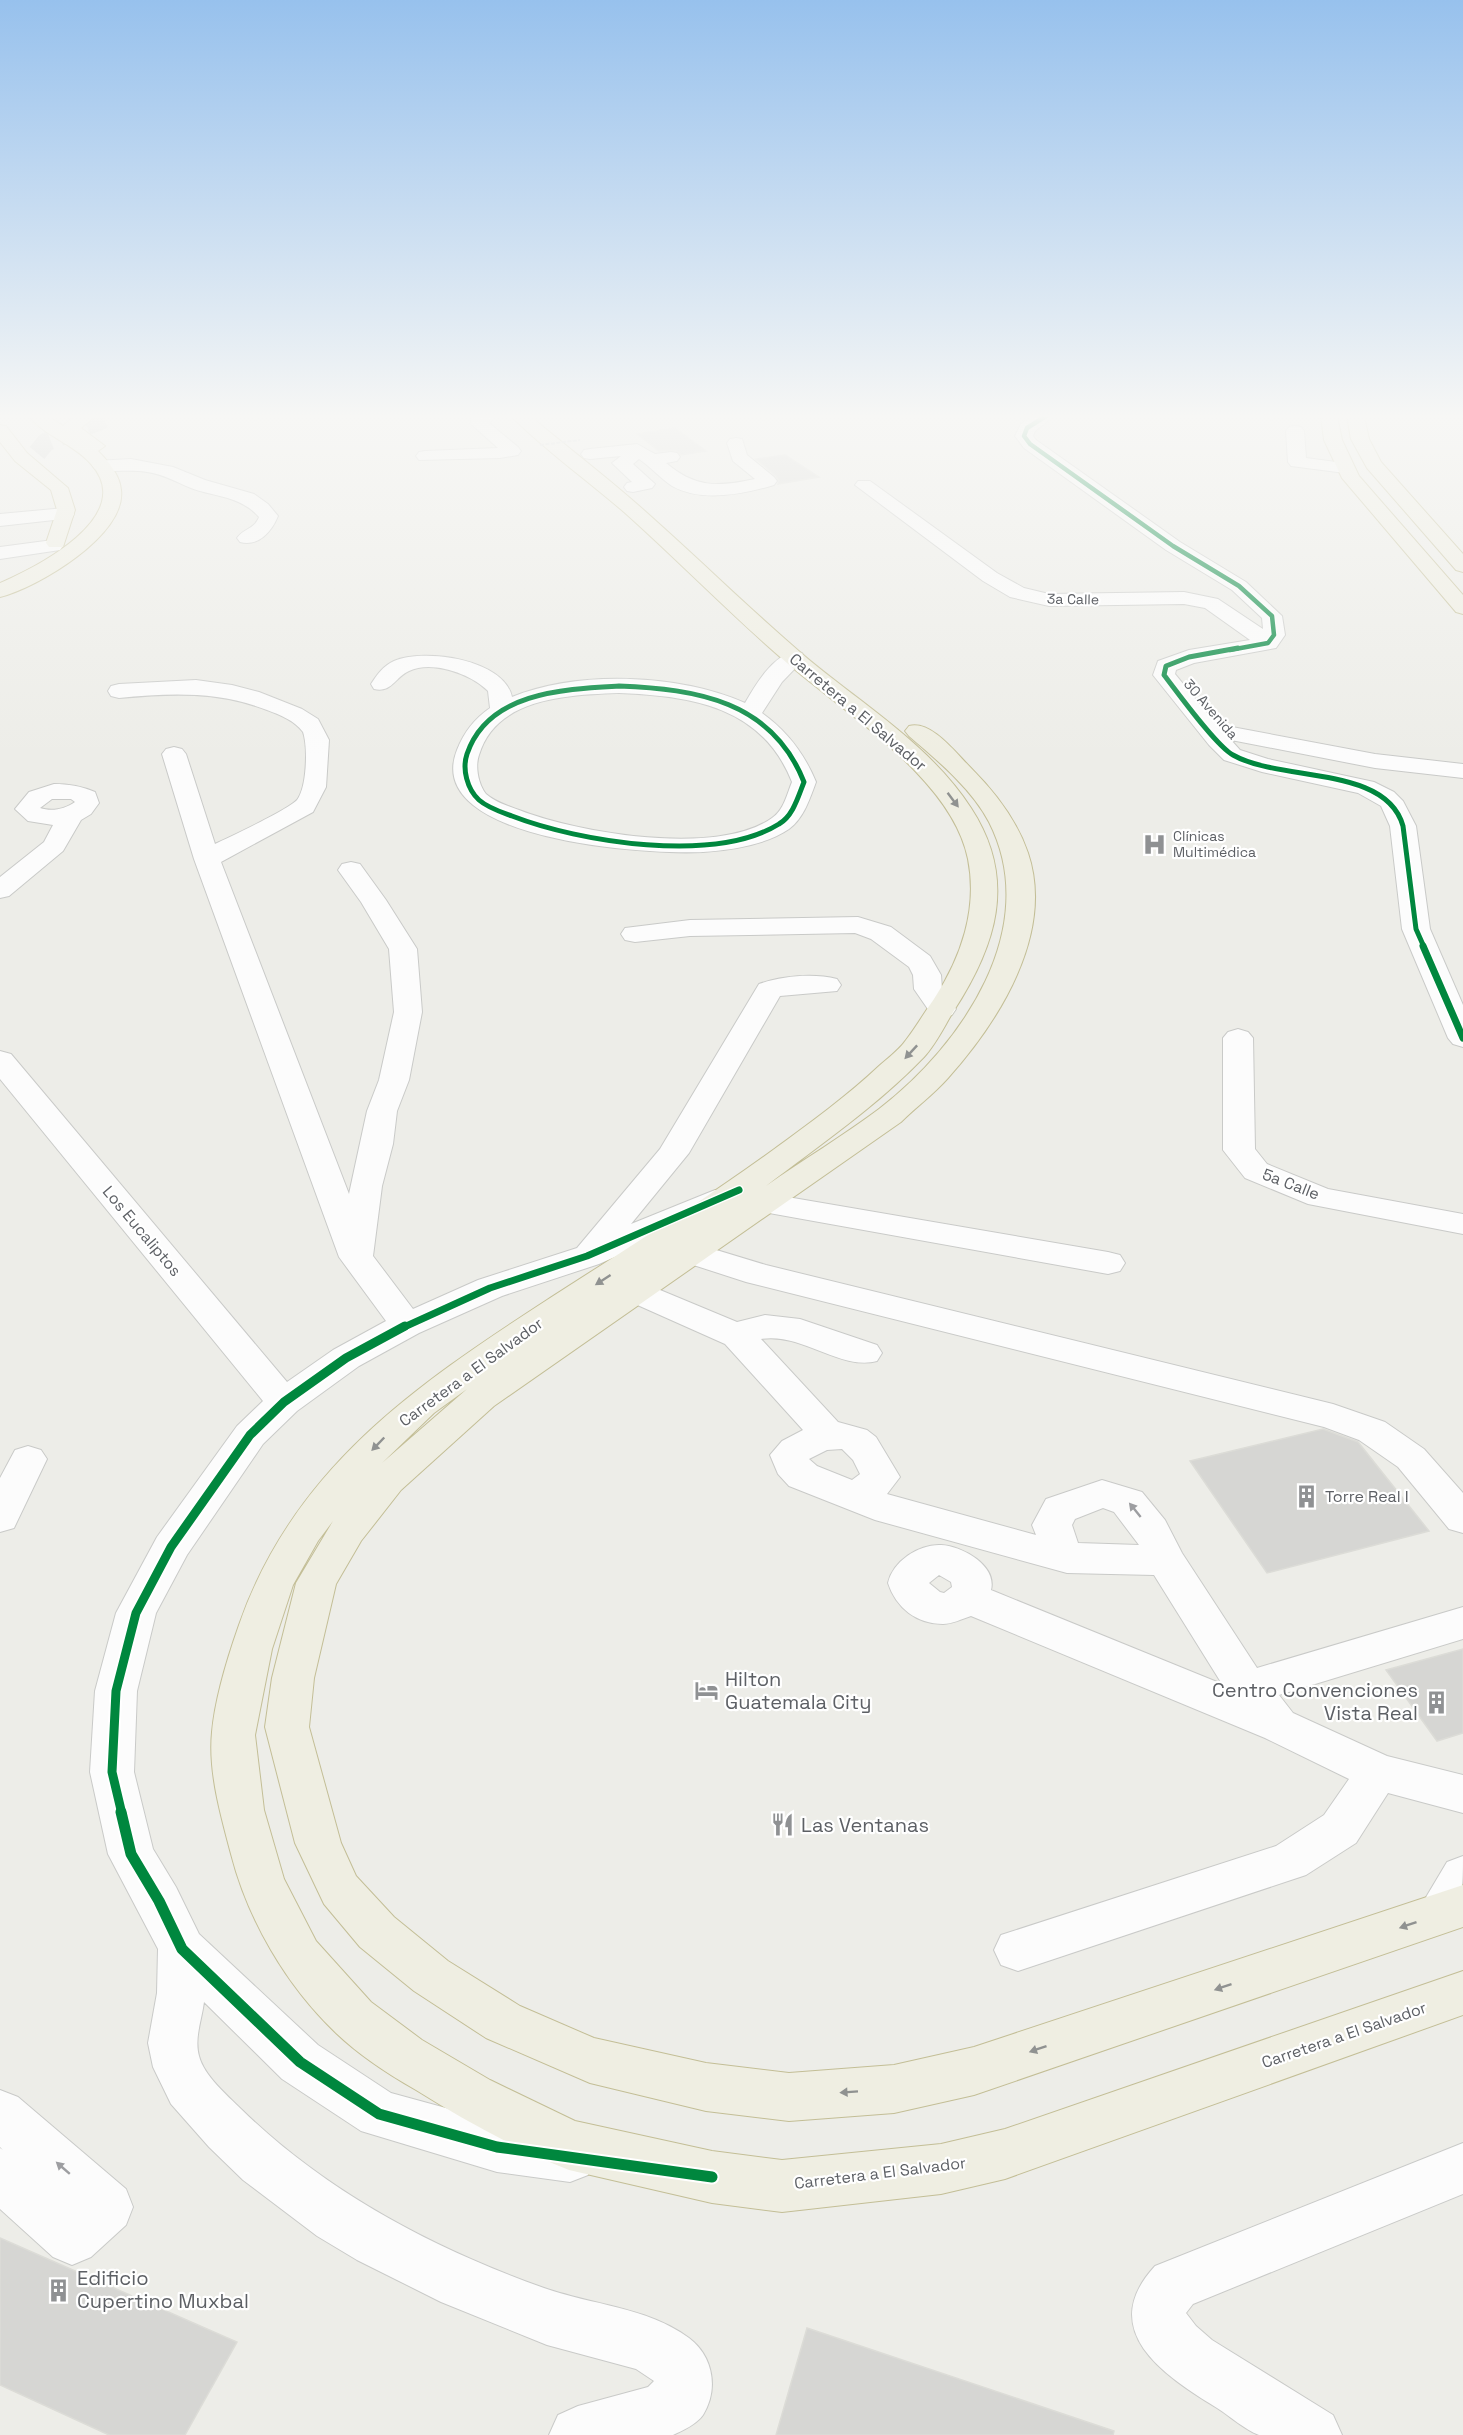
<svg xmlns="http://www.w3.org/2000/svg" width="1463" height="2435" font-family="'Space Grotesk',sans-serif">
<rect width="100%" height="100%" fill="#edede8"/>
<path fill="#d6d6d3" stroke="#dcdcd7" stroke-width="1.5" d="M675 428 706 451 681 455 677 451 671 450 659 451 637 434Z
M785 455 819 477 778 484 779 481 776 476 756 459Z
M1323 1429 1358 1442 1429 1531 1267 1573 1190 1461Z
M1463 1649V1733L1437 1741 1386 1670Z
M0 2238 237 2342 185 2435H109L0 2385Z
M807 2328 1114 2431 1113 2435H776Z"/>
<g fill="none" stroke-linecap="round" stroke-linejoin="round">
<path stroke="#c9cac7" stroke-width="19" stroke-dasharray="19 10" stroke-linecap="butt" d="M37 453 46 442 107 418"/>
<defs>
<path id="minor" d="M476 416H495L489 423 518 447 521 451 518 455 500 458 419 460 416 456 419 452 425 451 498 448 470 423Z
M1034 416H1054L1035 431 1033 436 1036 440 1180 542 1246 582 1282 616 1285 635 1276 648 1194 663 1176 670 1175 674 1216 724 1375 754 1463 764V778L1375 768 1231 740 1240 750 1268 759 1374 782 1394 792 1403 801 1416 826 1430 929 1463 1005V1047L1453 1044 1448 1038 1402 929 1390 826 1381 806 1358 793 1262 772 1224 760 1209 745 1153 675 1158 661 1189 650 1250 640 1205 608 1184 604 1049 606 1010 597 983 581 855 485 858 481H870L997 573 1024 588 1049 594 1184 592 1218 599 1263 629 1262 618 1232 590 1166 550 1024 448 1015 436 1021 424Z
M1295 426 1301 427 1304 431 1306 458 1351 464 1354 468 1351 472 1345 473 1291 466 1288 462 1286 431 1289 427Z
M736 438 742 439 747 455 774 477 777 481 774 485C744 494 702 503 672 486 660 478 651 467 639 459L633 464 655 484 652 488 633 492 627 491 624 487 627 483 632 482 612 463 621 456 590 459 584 458 581 454 584 450 590 449 637 444 655 454 671 452 677 453 680 457 677 461 666 463C695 488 718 487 755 479L733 461 727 443 730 439Z
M131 459 173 467 205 480 254 494 268 504 278 516C272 531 259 547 240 542L237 538C244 528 254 530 259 517 241 496 215 497 191 488 176 482 163 474 147 472 130 469 111 473 95 469L92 465 95 461Z
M65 508 72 510 74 514 72 518 0 526V514Z
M53 540 60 542 63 546 60 550 0 559V547Z
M794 651 802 653 805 658 782 682 762 713C787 731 804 753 816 782 810 798 804 818 789 829 766 845 731 850 703 852 650 855 421 841 457 750 464 732 474 719 490 708L488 691C471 674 432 660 409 671 394 678 392 693 374 689L371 684C377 675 383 666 394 661 424 648 504 659 512 697 579 670 679 674 745 703 756 684 772 657 794 651ZM619 693C691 696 762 706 792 782 787 794 784 810 772 818 718 857 578 833 519 810 508 806 495 802 486 794 478 784 475 766 479 755 496 697 569 695 619 693Z
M196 680 232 685 259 692 302 709 318 719 329 740 326 787 313 812 221 862 349 1194 367 1111 379 1080 394 1012 389 949 361 902 338 870 342 864 351 862 360 864 386 900 417 949 422 1012 409 1080 397 1111 393 1144 382 1186 373 1256 413 1309 478 1280 577 1248 660 1149 759 984C782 976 813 973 837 979L841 985 837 991 780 996 689 1153 631 1224 715 1190 727 1193 731 1200 727 1207 599 1264 502 1296 419 1333 359 1366 297 1411 263 1444 187 1555 156 1613 137 1691 134 1772 153 1849 176 1887 199 1934 318 2045 391 2093 497 2122 570 2132 588 2139 596 2157 588 2175 570 2182 497 2172 361 2131 282 2079 204 2002C202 2019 194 2038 199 2056 204 2076 227 2095 241 2109 326 2192 432 2248 544 2288 592 2305 647 2307 689 2338 713 2356 719 2389 703 2415 697 2424 682 2431 673 2435H549L558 2415 578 2406 648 2387 654 2381 636 2369 547 2345 441 2302 357 2260 317 2236 243 2180 209 2147 171 2104 153 2067 148 2043 157 1993 158 1949 108 1854 90 1772 95 1691 116 1613 157 1537 237 1426 263 1401 0 1079V1051L11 1054 287 1382 333 1350 386 1321 339 1257 194 859 162 754 166 749 174 747 182 749 186 754 215 844C230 837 289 809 297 800 307 787 308 747 303 732 294 720 280 715 267 710 218 691 171 693 119 698L111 696 108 691 111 686 119 684Z
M54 784C68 784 81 786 95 792L99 803 91 814 81 820 63 851 9 896 0 898V877L44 842 53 825 28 821 15 809 29 792ZM52 799H71L75 802C65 809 52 812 40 808Z
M858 917 891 927 930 956 941 975 942 989 956 1009 952 1015 942 1018 932 1015 914 989 913 975 909 967 871 939 855 933 690 936 635 942 625 940 621 934 625 928 690 920Z
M1238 1029 1248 1032 1253 1038 1255 1149 1267 1164 1328 1189 1463 1214V1234L1308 1204 1245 1178 1223 1150V1038L1228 1032Z
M764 1193 1108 1252 1120 1255 1125 1263 1120 1271 1108 1274 752 1210 748 1203 752 1196Z
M690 1242 766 1265 1333 1404 1385 1422 1424 1449 1463 1493V1533L1449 1529 1398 1467 1359 1440 1324 1427 746 1282 678 1260 673 1253 678 1246Z
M636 1280 737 1322 765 1315 800 1319 877 1345 882 1353 877 1361C841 1371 801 1332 761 1339L838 1422 867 1430 876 1437 900 1477 887 1494 1036 1535 1032 1525 1046 1499 1102 1480 1142 1492 1165 1520 1182 1553 1257 1668 1463 1607V1639L1279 1695 1293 1713 1387 1756 1463 1775V1813L1388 1793 1356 1843 1306 1875 1018 1971 1001 1965 994 1950 1001 1935 1276 1846 1324 1815 1349 1779 1265 1738 971 1616C962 1619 952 1624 943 1624 917 1624 896 1608 888 1583 893 1561 919 1544 941 1545 963 1546 997 1566 991 1590L1222 1684 1154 1575 1067 1573 875 1520 789 1486 778 1474 770 1455 782 1441 803 1430 725 1344 624 1299 619 1291 624 1283ZM842 1449 853 1460 860 1474 852 1480 817 1466 809 1459 827 1450ZM1103 1508 1114 1512 1139 1545 1078 1543 1072 1525 1075 1519ZM939 1575 951 1582 952 1587 944 1593 940 1592 929 1583Z
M28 1446 41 1450 47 1459 14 1528 0 1532V1478L15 1450Z
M1463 1856C1463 1889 1463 1948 1423 1929L1416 1914 1447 1862Z
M0 2090 18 2097 126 2189 133 2207 126 2225 91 2257 72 2265 53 2257 0 2209V2148L3 2150 0 2147Z
M1463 2143V2194L1193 2304 1186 2313 1196 2326 1212 2340 1333 2415 1342 2435C1325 2435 1272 2435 1259 2435 1245 2430 1230 2416 1217 2408 1163 2375 1096 2330 1155 2266Z"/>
<path id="highway" d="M29 416H48L63 426 75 416H95L81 428 105 446 98 451C108 461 120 475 121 490 127 535 37 588 0 597V583C37 567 138 516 91 464 74 444 44 436 29 416Z
M511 416H530C566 446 603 474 638 505 693 553 745 605 801 653 858 702 929 743 971 808 1018 880 996 946 953 1012 944 1027 936 1044 924 1057 877 1106 820 1145 766 1186 803 1160 843 1136 879 1109 962 1045 1043 928 989 822 972 789 937 760 909 736L905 731 909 726C931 720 955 752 970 767 994 791 1017 820 1028 853 1055 933 999 1021 948 1078 934 1094 916 1107 901 1122L494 1406 401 1490 361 1541 336 1584 314 1678 309 1727 341 1843 356 1876 394 1917 448 1961 520 2006 594 2038 706 2063 789 2073 894 2065 974 2047 1463 1885V1927L974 2095 894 2113 789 2121 706 2111 590 2083 486 2038 414 1991 360 1947 324 1904 295 1843 265 1727 272 1678 296 1583 333 1521 318 1541 293 1585 272 1649 255 1735 264 1810 284 1879 316 1941 371 2002 422 2040 490 2080 575 2121 712 2151 782 2160 941 2144 1005 2129 1463 1971V2015L1005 2179 941 2194 782 2212 712 2203 569 2170C516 2149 464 2120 416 2090 388 2074 359 2055 336 2033 286 1985 248 1920 231 1854 221 1816 208 1772 212 1732 215 1699 228 1656 239 1625 293 1469 415 1386 547 1300 623 1251 700 1203 773 1150 810 1123 846 1097 879 1066 888 1058 899 1050 906 1040 916 1027 924 1013 934 999 961 958 978 909 968 859 952 779 846 714 787 663 731 615 679 561 624 512 587 480 546 451 511 416ZM467 1389 382 1463 434 1413Z
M1321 416H1337L1342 440 1359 476 1463 595V614L1456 612 1342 478 1324 440Z
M1347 416H1364L1369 439 1381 462 1463 554V572L1456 570 1367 468 1351 439Z
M0 425 6 426 27 453 68 488 75 510 63 547H49L46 543 57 510 51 490 15 461 0 442Z"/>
</defs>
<use href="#minor" stroke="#c9cac8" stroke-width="2"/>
<use href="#highway" stroke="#c3be96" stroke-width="2"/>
<use href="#minor" fill="#fcfcfc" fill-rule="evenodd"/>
<use href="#highway" fill="#efeee2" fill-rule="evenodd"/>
<path stroke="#cbcfce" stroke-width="2" stroke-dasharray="4 1.5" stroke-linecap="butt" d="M540 445 580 440"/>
<defs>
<path id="cycleway-far4" d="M1046 416 1027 428 1024 436 1030 444 1173 546 1239 586 1272 616 1274 635 1268 643 1230 650"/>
<path id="cycleway-far3" d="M1238 648 1189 657 1166 666 1164 675C1178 693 1216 746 1233 755 1280 782 1386 765 1403 826L1416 929 1424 947
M619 686C697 689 772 701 804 782 798 797 793 816 779 824 715 864 579 842 512 816 501 812 488 808 479 800 467 789 462 769 467 754 488 692 564 689 619 686Z"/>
<path id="cycleway-far2" d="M1423 946 1463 1038
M402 1328 490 1288 587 1256 739 1190"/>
<path id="cycleway-far1" d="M122 1814 112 1772 116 1691 136 1613 171 1547 250 1435 284 1402 346 1358 405 1326"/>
<path id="cycleway" d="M121 1812 131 1854 159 1901 182 1949 300 2062 379 2114 497 2147 712 2177"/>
</defs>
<use href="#cycleway-far4" stroke="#fff" stroke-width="7"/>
<use href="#cycleway-far3" stroke="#fff" stroke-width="8"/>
<use href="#cycleway-far2" stroke="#fff" stroke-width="10"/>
<use href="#cycleway-far1" stroke="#fff" stroke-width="13"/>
<use href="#cycleway" stroke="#fff" stroke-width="15"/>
<use href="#cycleway-far4" stroke="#00873e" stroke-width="4.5"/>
<use href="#cycleway-far3" stroke="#00873e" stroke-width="5"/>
<use href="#cycleway-far2" stroke="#00873e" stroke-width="7"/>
<use href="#cycleway-far1" stroke="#00873e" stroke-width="9"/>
<use href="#cycleway" stroke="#00873e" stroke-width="11"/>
</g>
<defs><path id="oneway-solid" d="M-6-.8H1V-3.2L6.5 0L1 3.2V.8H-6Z" transform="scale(1.5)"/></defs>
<g fill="#909291">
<use href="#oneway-solid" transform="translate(953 800) rotate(53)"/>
<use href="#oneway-solid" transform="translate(911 1052) rotate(133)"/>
<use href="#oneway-solid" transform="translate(603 1280) rotate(147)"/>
<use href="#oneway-solid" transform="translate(378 1444) rotate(134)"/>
<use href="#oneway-solid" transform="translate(1408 1925) rotate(161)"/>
<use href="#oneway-solid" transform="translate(1223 1987) rotate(161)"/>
<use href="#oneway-solid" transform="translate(1038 2049) rotate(161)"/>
<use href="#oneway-solid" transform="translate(849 2092) rotate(176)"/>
</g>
<g fill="#9d9ea1">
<use href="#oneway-solid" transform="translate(1135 1510) rotate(-129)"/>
<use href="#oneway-solid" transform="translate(63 2168) rotate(-139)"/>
</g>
<linearGradient id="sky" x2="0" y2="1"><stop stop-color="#97c1ed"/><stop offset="0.55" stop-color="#f7f7f5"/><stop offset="1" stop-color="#f7f7f5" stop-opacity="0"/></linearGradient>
<rect width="1463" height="757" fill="url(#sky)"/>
<defs>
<symbol id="hospital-bare" viewBox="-9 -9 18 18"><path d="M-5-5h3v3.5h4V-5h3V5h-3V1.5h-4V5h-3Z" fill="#8f9193" stroke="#fff" stroke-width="2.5" paint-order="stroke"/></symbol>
<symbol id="building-bare" viewBox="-9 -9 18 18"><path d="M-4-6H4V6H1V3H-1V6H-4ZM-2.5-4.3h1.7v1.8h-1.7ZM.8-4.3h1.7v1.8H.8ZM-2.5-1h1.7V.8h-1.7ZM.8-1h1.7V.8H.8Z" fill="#8f9193" stroke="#fff" stroke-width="2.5" paint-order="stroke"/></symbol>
<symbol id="hotel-bare" viewBox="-9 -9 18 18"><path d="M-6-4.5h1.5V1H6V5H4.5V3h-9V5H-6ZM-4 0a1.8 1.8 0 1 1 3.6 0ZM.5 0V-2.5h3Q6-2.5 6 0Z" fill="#8f9193" stroke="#fff" stroke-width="2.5" paint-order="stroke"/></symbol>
<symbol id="restaurant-bare" viewBox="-9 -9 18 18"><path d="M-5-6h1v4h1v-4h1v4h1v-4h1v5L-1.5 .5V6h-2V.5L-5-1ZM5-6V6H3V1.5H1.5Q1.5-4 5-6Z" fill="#8f9193" stroke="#fff" stroke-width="2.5" paint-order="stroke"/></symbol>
</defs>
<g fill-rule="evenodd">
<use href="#hospital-bare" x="1138" y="828" width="33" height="33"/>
<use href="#building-bare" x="1290" y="1480" width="33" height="33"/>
<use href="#hotel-bare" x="690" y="1674" width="33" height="33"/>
<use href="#building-bare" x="1420" y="1686" width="33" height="33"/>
<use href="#restaurant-bare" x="766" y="1808" width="33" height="33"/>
<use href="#building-bare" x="42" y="2274" width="33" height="33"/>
</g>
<g text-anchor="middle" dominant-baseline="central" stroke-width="4.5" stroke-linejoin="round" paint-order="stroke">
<g font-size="14" fill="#5d6065" stroke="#fff">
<text transform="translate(1073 599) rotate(1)">3a Calle</text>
<text transform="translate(1211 709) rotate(49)">30 Avenida</text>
</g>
<g font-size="14" fill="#5d6065" stroke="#fff" text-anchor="start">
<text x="1173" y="836">Clínicas<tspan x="1173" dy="16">Multimédica</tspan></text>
</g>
<g font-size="16" fill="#5d6065" stroke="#fff">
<text transform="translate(858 712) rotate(40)">Carretera a El Salvador</text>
<text transform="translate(1291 1184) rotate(21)">5a Calle</text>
<text transform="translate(142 1231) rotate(50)">Los Eucaliptos</text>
<text transform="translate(471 1372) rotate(-36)">Carretera a El Salvador</text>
<text transform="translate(1344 2035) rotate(-19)">Carretera a El Salvador</text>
<text transform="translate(880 2173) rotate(-7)">Carretera a El Salvador</text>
</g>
<g font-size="16" fill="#5d6065" stroke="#fff" text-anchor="start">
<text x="1325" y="1496">Torre Real I</text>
</g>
<g font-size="20" fill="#5d6065" stroke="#fff" text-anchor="start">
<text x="725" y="1679">Hilton<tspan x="725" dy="23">Guatemala City</tspan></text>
<text x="1418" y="1690" text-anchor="end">Centro Convenciones<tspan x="1418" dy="23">Vista Real</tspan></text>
<text x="801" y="1825">Las Ventanas</text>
<text x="77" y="2278">Edificio<tspan x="77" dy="23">Cupertino Muxbal</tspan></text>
</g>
</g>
</svg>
